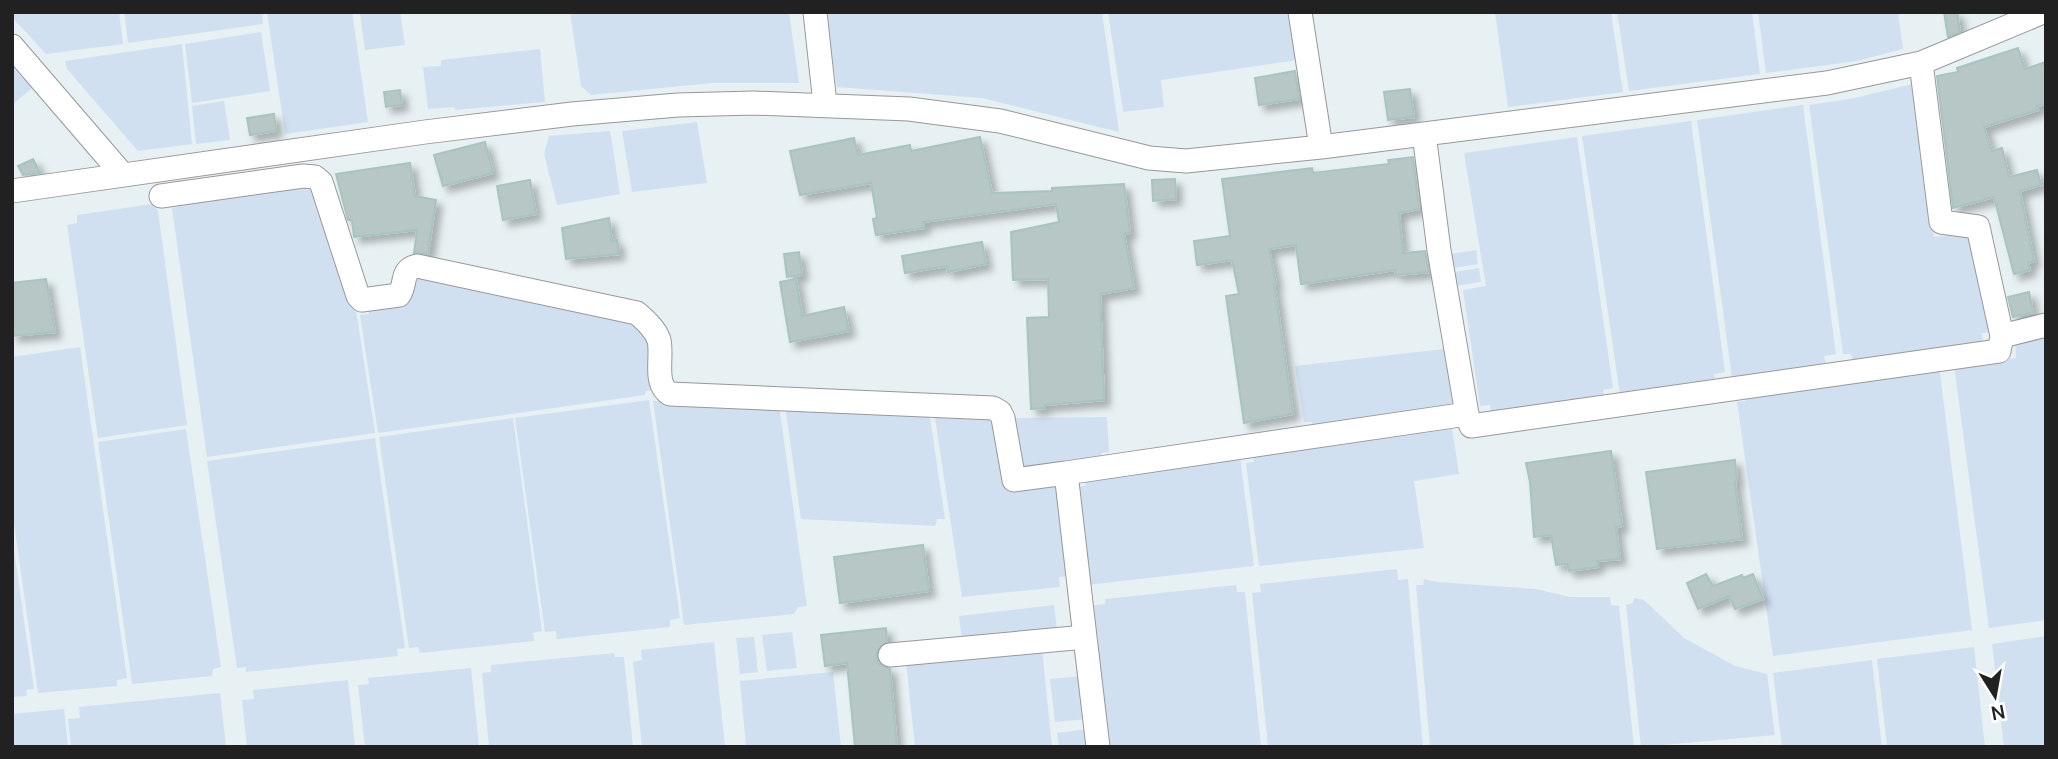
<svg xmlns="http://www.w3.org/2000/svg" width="2058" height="759" font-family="Manrope,sans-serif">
<defs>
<filter id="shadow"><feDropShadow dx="6" dy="6" stdDeviation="3.5" flood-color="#0004"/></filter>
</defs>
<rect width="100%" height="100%" fill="#e7f0f2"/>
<path fill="#d1e0f1" d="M12 12H119L123 44 46 54 12 17Z
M124 12H262L263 24 128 43Z
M267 12H352L368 122 285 134Z
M374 12H400L405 45 365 50 360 14Z
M570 12H789L799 83H712L591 95 581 86Z
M824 12H1102L1119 132 982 98 837 87Z
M1108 12H1290L1297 60 1161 80 1164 107 1123 112Z
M1495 12H1611L1623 92 1508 107Z
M1617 12H1752L1760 74 1629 91Z
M1758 12H1898L1903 49 1857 61 1766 73Z
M261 32 270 91 192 103 185 44Z
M182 44 192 144 138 151 67 69 65 61Z
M540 49 545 102 455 110 454 107 428 109 423 67 441 66V60Z
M12 67 32 88 12 105Z
M1912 84 1934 237 1968 233 1993 332 1982 333 1983 343 1853 361 1851 354H1843L1809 105 1855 98Z
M224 101 230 140 196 144 192 106Z
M1803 105 1836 354 1824 356 1826 365 1732 378 1697 120Z
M1691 121 1725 372 1714 374 1715 381 1620 394 1582 136Z
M697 122 707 183 632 192 622 131Z
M610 131 620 194 557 205 544 154 549 136Z
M1577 137 1613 388 1603 390 1604 396 1491 412 1490 405 1480 406 1463 290 1486 286 1464 153Z
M303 181 307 190 316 189 356 310 375 433 207 457 172 208 181 206 180 200Z
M152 204 158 211 187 425 98 438 67 225 77 223V215Z
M1476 250 1478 264 1453 268 1451 254Z
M1479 268 1481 282 1456 286 1454 272Z
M413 275 632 318 653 343 651 390 646 391 645 395 378 433 360 315 369 314 368 308 408 302Z
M2046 336V620L1989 628 1954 365 2016 358 2015 338Z
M80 347 127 678 117 680V686L38 693 12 509V357Z
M1452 348 1458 409 1312 430V422H1304L1295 366Z
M1939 365 1972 630 1773 656 1737 402 1746 401 1745 395Z
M649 400 680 618 670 620V627L557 639 556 631 545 632 515 418Z
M653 401 779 405 807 606 798 607 794 614 684 625Z
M785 405 929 411 945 519H937L935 526 801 519Z
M934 411 994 413 1004 487 1054 481 1060 486 1071 576 1059 577 1060 587 962 597Z
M1107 417 1109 452 1101 453 1102 458 1025 468 1019 463 1013 418Z
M513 418 542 631 533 633 534 641 420 653 418 647 409 648 379 437Z
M186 429 221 667 213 669 212 676 132 684 98 442Z
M1452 429 1459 474 1414 481 1424 548 1259 566 1246 463 1254 462 1253 455Z
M375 438 405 648 397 649 398 656 246 672V667L237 668 207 461Z
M1240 456 1254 566 1087 585 1075 487 1086 486 1085 476Z
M12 536 34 689 26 690 27 696 12 697Z
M1397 569 1398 580 1408 579 1423 747H1268L1252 593 1261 592 1260 584Z
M1424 579 1437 582 1536 589 1570 597H1610L1611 605 1619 606 1634 747H1430L1416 585H1423Z
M1236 585 1237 592H1245L1261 747H1106L1091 606 1105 604V599Z
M1634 598 1644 600 1684 638 1735 666 1767 674 1775 735 1641 747 1626 605 1633 603Z
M1054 605 1057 629 962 640 959 616Z
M792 632 797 668 767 671 762 635Z
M2046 636V747H2004L1992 644Z
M754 637 758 672 740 674 736 638Z
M714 642 725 747H642L633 662 642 660 641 650Z
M1974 647 1985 747H1887L1877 659Z
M1042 648 1052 747H915L906 662Z
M614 653 615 657H624L633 747H489L482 673 491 672V665Z
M1872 660 1882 747H1782L1773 673Z
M471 668 479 747H365L358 685 369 684 368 678Z
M833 672 841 747H746L740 681Z
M1083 676 1087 719 1055 722 1050 679Z
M348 680 355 747H247L242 700 254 699 253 690Z
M220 693 226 747H71L68 719 80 718 79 707Z
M64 709 68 747H12V714Z
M1088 729 1090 747H1059L1057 733Z"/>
<path fill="#b6c7c5" stroke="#a8c4c1" stroke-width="2" filter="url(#shadow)" d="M1944 12H1957L1960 32 1948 37Z
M2018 48 2025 69 2046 62V104L2037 106 2038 110 1984 127 1992 151 2002 148 2009 177 2037 170 2041 185 2020 191 2034 261 2028 263 2030 270 2014 274 1994 197 1953 208 1937 76 1958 72 1957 68Z
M1295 71 1299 99 1259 105 1255 78Z
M1410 89 1414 117 1388 120 1384 92Z
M400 90 402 105 386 107 384 92Z
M274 114 276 131 250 135 247 118Z
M980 137 992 193 1052 191V188L1124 184 1130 233 1124 234 1134 288 1100 294 1104 400 1045 405V408L1031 409 1027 318 1049 317 1048 279 1013 280 1011 232 1059 222 1056 204 923 222 924 228 876 235 873 219 877 218 871 183 800 195 790 151 854 138 858 155 910 145 911 151Z
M485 142 493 173 443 186 434 155Z
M1413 157 1419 209 1399 213 1403 253 1425 251 1429 272 1396 275 1395 270 1301 284 1296 245 1269 249 1276 283 1274 284 1277 303 1293 414 1244 423 1226 296 1239 294 1232 260 1197 265 1194 241 1230 236 1222 179 1312 168 1313 173 1389 164 1388 160Z
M33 159 40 173 23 175 18 166Z
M410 163 415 196 436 200 428 254 414 253 417 230 354 237 352 220H348L336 174Z
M1175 179 1176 199 1153 201 1152 180Z
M530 180 536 214 503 220 497 186Z
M609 218 612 241 617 240 619 254 566 259 562 228Z
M982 242 986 264 948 272 947 266 905 273 902 256Z
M799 252 802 275 787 277 784 254Z
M46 279 55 332 12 336V283Z
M796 279 802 316 844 307 849 331 790 342 780 282Z
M2029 292 2033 312 2013 317 2008 297Z
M1611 451 1622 526 1616 527 1620 559 1597 561 1598 567 1569 571 1567 564 1556 565 1551 535 1534 537 1530 482 1526 463Z
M1735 460 1737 481 1735 482 1742 539 1657 549 1646 472Z
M923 545 929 591 840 603 834 557Z
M1706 574 1713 586 1742 575 1743 578 1753 574 1763 599 1735 609 1729 596 1698 609 1687 583Z
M886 628 887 642 878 649 876 657 879 664 890 669 897 747H855L847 663 825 666 821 635Z"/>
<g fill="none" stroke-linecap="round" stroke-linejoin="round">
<defs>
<path id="minor" d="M815 12 825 104
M1300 12 1321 147
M12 46 123 175
M1921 63 1941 222 1978 227 2002 336
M1424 134 1439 250 1467 414
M12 191 425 132 572 114 678 105 754 103 909 109 1000 121 1149 158 1186 161 1321 147 1827 83 1921 63 2043 12
M161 196 303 176 315 177 321 182 358 296 362 300 399 295C407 283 400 270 417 266L637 313C646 321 655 329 659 340 663 357 653 384 670 394L993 408 1000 412 1003 418 1014 480 1066 473 1085 637
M1066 473 1467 414 1471 426 1999 351 2002 336 2046 325
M890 655 1085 637 1098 747"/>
</defs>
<use href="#minor" stroke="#989898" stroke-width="25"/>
<use href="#minor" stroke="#fff" stroke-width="23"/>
</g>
<rect width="2058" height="759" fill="none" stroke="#212121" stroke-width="28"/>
<g transform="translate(1995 696) rotate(169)" stroke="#ffffff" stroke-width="5" paint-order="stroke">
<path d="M0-5L12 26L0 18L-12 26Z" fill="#212121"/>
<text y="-10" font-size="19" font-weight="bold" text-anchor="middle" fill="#212121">N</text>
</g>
</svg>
